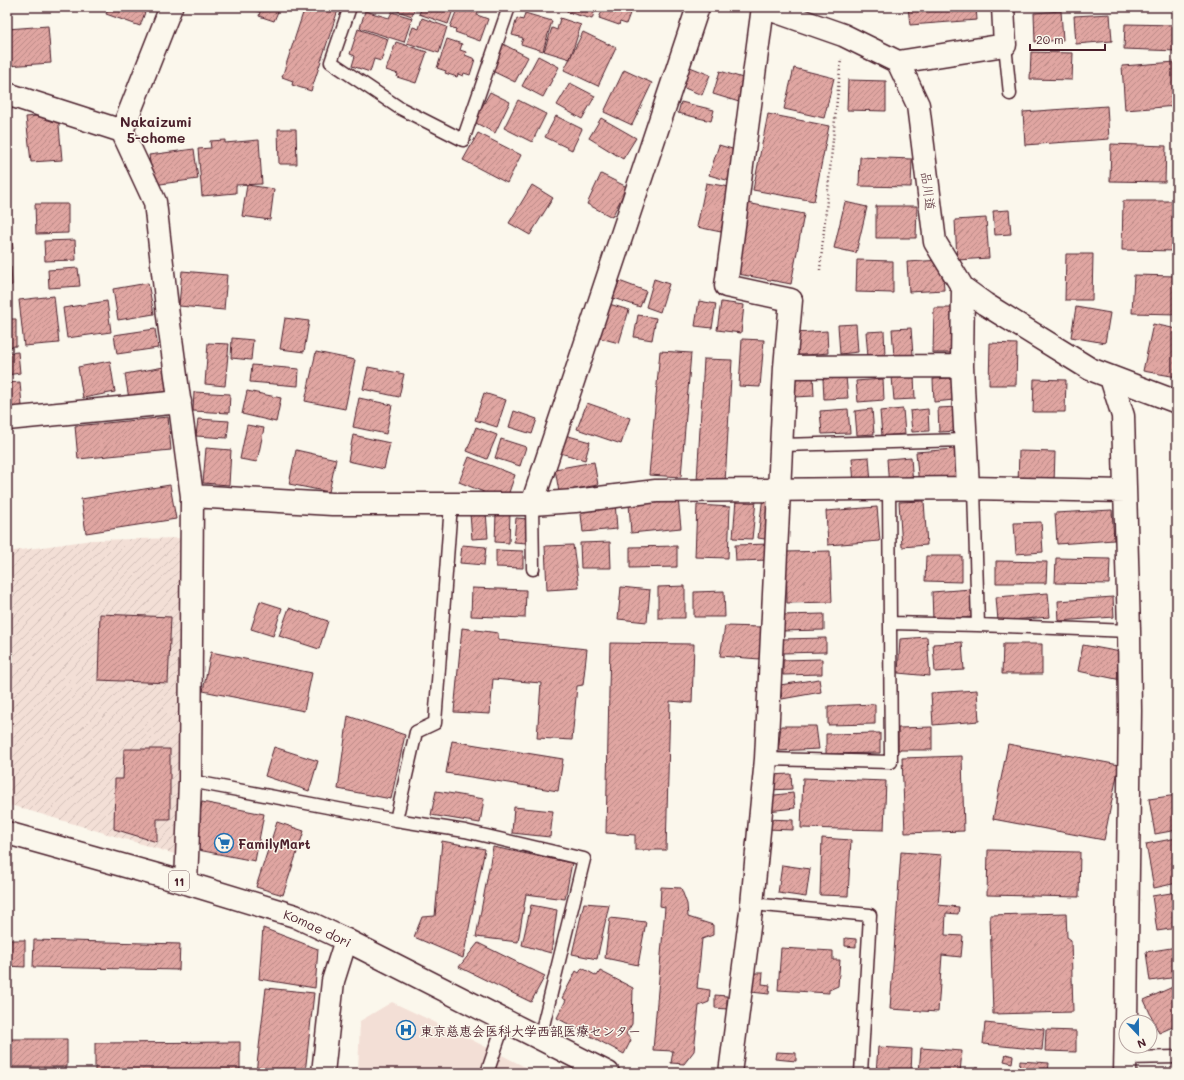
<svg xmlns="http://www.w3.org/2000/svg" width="1184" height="1080" font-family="Mali,'Klee One',sans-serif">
<defs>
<pattern id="industrial-furrows" width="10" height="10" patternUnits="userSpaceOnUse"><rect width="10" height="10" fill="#f3dfd6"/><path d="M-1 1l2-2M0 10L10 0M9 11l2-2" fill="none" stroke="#d2bfb8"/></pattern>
<pattern id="building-hatch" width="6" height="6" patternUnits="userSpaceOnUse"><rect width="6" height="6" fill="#e0a6a2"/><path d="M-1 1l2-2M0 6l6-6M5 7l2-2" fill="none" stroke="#b88784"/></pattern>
</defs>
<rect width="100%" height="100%" fill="#fbf7ec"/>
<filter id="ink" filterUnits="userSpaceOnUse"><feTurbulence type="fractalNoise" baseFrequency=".025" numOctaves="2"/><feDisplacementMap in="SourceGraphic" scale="8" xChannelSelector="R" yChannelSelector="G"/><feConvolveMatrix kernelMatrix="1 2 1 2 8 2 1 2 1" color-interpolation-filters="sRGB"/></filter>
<g filter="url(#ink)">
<path fill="#f3dfd6" d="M392 1002 470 1039 537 1073H358L360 1021Z"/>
<path fill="url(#industrial-furrows)" d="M183 538 178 855 7 804V552L92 540Z"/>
<path fill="url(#building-hatch)" stroke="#4a1f2b" d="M109 7H147L140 26 106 14Z
M244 7H280L274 21 259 16 260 12Z
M305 7H339L311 91 292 85 293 81 282 77Z
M386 7H415L412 16Z
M422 7H454L448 24 419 14Z
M458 7H474L472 11 478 13 477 15 488 19 480 41 455 32 456 29 450 27Z
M569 7H596L592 19 567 12Z
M604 7H629L632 8 626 24 620 22 619 25 599 18Z
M908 7H976L977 20 910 25Z
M365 11 389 18 392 12 412 18 404 42 360 28Z
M1061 11 1063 40 1035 42 1034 13Z
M525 13 552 21 543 51 521 44 523 38 512 35 517 18 523 20Z
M1110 14 1112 41 1076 44 1074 16Z
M422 18 447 27 439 53 407 43 413 27 419 29Z
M560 18 581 25 570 59 544 51 552 28 557 30Z
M1125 24 1177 25V51L1124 49Z
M48 26 51 63 7 66V29Z
M358 29 388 39 381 61 374 59 370 72 352 66 355 56 350 54Z
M583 32 616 48 598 86 564 70Z
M447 39 462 44 460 50 466 52 465 55 475 59 470 75 464 73 463 76 458 74 457 77 445 73 446 71 437 68Z
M396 42 427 52 416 83 397 77 398 74 386 70Z
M501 43 528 57 515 82 488 69Z
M1031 52 1073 53 1072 80 1030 79Z
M538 56 559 67 543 97 522 86Z
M1176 62 1177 106 1125 110 1122 66Z
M690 67 710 75 702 95 682 87Z
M794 68 834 78 824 118 784 109Z
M624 70 652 83 632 125 604 112Z
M720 71 746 79 739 102 713 94Z
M848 80 886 81V111L847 110Z
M570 83 595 96 582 119 557 105Z
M490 92 510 102 495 133 474 122Z
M518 100 546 114 532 142 504 128Z
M681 102 714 110 711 121 678 113Z
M1107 106 1109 139 1025 145 1023 112Z
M7 107H10L11 141H7Z
M58 114 62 160 31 162 26 117Z
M768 114 829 126 814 201 753 190Z
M556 116 582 129 572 150 545 137Z
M601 118 636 138 623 159 589 138Z
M278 129H296L297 164H279Z
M478 133 521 155 507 183 463 160Z
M225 140V143L259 140 262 184 236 185V193L202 196 198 149 211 148 210 141Z
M1111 144 1166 146 1165 182 1110 181Z
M719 145 742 152 733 182 709 175Z
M194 149 198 179 153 185 149 155Z
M860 157 912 159 911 187 859 186Z
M601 174 627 187 612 217 587 204Z
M706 183 730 187 721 232 697 227Z
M247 185 274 189 270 220 242 216Z
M532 185 553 198 530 235 509 223Z
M7 194H11V216H7Z
M1123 201H1177V251L1122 250Z
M845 202 867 207 856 253 834 248Z
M747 203 804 214 791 284 733 273Z
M35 204H68V233L36 234Z
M876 206H917L916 238H876Z
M1009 210 1011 234 995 235 993 211Z
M986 218 989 258 957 260 955 220Z
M7 225H10L13 249 7 250Z
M75 240 76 260 45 261 44 241Z
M1066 254H1093L1092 300H1065Z
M857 260 893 261V293L856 292Z
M942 260 944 290 909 292 907 262Z
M7 267H11L12 285 7 286Z
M78 268 80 286 49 288 48 270Z
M182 271 227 275 224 310 179 306Z
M1134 275 1177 276V314L1132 313Z
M654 279 669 284 660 312 646 307Z
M619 281 646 291 640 307 613 298Z
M148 283 154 314 118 320 113 289Z
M54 296 59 343 24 346 19 300Z
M107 301 111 332 67 338 63 308Z
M699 301 716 304 712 328 695 326Z
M721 302 744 305 741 333 717 330Z
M606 303 629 310 619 343 596 337Z
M1076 307 1110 313 1105 343 1071 337Z
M934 308H958L957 353H933Z
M638 315 656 318 652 340 634 337Z
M285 318 309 321 304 352 280 349Z
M7 319H16V346L7 347Z
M856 324 858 352 840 354 838 325Z
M1153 324 1177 329V377L1143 371Z
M911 328 913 355 894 357 892 329Z
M155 329 158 348 117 354 114 335Z
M827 331 828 353 797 356 795 333Z
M884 331 885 356 868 357 866 332Z
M232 338 253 340 251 360 231 358Z
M742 339 764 340 760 387 739 386Z
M208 343 229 344 225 386 205 384Z
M990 343 1017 344 1016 385H989Z
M660 351 691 353 681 477 649 475Z
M18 352 20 373 7 375V353Z
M316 352 355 360 345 409 305 401Z
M704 359 732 360 725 483 697 481Z
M110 361 115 392 83 398 78 367Z
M252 365 299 369 298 386 250 382Z
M164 367 168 392 129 399 125 374Z
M368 367 404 374 399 397 363 389Z
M813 374 814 396 794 397 793 375Z
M914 375 915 399 894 400 892 377Z
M846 377 848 398 824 399 823 379Z
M952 378 954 400 934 402 933 379Z
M883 379 884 400 858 402 856 381Z
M1034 379 1066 380 1065 412H1033Z
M20 382 22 406 7 408V383Z
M247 391 281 398 276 422 242 414Z
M194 392 230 394 229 413 193 411Z
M484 393 506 400 497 427 475 420Z
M359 398 392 405 386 434 353 427Z
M587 403 630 418 621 444 577 429Z
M957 407 958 431 939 432 938 408Z
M848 409 850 433 822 434 820 411Z
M872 409 874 434 857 435 855 411Z
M903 409 905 434 882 436 880 411Z
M928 409 929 431 912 432 910 411Z
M514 411 537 419 532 434 509 427Z
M168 417 171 450 78 459 75 426Z
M198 419 229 421 227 438 196 436Z
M247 425 264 428 257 462 240 459Z
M476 427 497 435 487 459 467 451Z
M353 435 390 443 384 469 348 461Z
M565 435 590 442 585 460 560 453Z
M501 439 526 447 520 466 495 458Z
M206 448 231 450 229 485 203 483Z
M955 449 957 484 919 487 916 452Z
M296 450 336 459 329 492 289 484Z
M1019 451 1055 452 1054 484H1018Z
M469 457 515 475 506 501 459 482Z
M869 457 871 483 854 484 852 458Z
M911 457 913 487 889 489 887 459Z
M594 462 598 485 559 492 555 469Z
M170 485 176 519 86 533 81 499Z
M763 496 776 497 771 540 758 538Z
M678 498 681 528 631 533 629 503Z
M736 499 756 501 752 539 733 538Z
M924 501 927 545 902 547 899 502Z
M615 502 617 529 583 532 580 505Z
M697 505 730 507 728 558 695 557Z
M877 507 880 541 828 545 826 511Z
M1112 510 1114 540 1057 544 1055 513Z
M486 512 488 538 472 539 470 514Z
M496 513H510L509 543 495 542Z
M516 518 528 519 527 543 514 542Z
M1041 522 1043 552 1016 554 1014 523Z
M610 542 611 568H581L580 543Z
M769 544V560L736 561 735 545Z
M462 545 486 547 484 565 460 563Z
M573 545 579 588 547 590 545 546Z
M677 546V567L630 568V547Z
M496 550 523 551V568L496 567Z
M830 551 832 602 787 603 786 552Z
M926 556H962V582L925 581Z
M1056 558 1110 559 1109 584 1055 583Z
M996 561 1047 562 1046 583H996Z
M685 586V618H658V587Z
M621 587 650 590 647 622 618 619Z
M472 588 526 590 525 618 471 616Z
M971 589 973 617 933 620 932 592Z
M724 591 725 617H694V592Z
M1048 593 1050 617 998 621 996 597Z
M1113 597 1114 617 1059 621 1058 601Z
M260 601 282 608 273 636 251 629Z
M289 608 328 621 319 649 279 636Z
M100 614 171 617 168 683 98 680Z
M824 614V630L781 631V615Z
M725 626 762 627 760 659 720 656Z
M462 628 498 633V640L587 649 583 685 577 686 572 740 537 738 541 683 493 679 490 714 454 712Z
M927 637 930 676 898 673 900 639Z
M826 638V652L781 653V639Z
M962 642 964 670 935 672 933 644Z
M610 643 694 644 692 703 670 701 666 850H635V835L606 833Z
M1003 644H1042V674H1002Z
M1083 645 1126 653 1121 680 1078 671Z
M211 652 312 673 304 711 203 691Z
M822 659V674L783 675V660Z
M819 679 821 692 782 699 780 685Z
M977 690 979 721 933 725 931 693Z
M875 704V724L828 725V706Z
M348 716 405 735 391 799 338 789Z
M781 726H816L819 749 778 751Z
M932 727V750H898V728Z
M880 733V753L826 754V734Z
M452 741 563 759 558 791 446 773Z
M1008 744 1119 765 1104 840 993 819Z
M274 747 318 761 309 791 265 776Z
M124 749H170V819H157V842L114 829 115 779H123Z
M962 756 964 831 905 833 902 758Z
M791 774 792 789 769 790V775Z
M803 778 886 781 884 830 801 828Z
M436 791 484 799 480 823 431 815Z
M793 793 795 808 768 811 766 796Z
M1177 795V830L1155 834 1149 799Z
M202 802 264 814 255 861 193 849Z
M514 807 553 811 550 837 512 833Z
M766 819 793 820V830L766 829Z
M277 822 304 831 283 895 256 887Z
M822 838 851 840 848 896 820 895Z
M1177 838V883L1154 888 1146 844Z
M442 841 485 849 463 958 414 937 422 917 435 916Z
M493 847 572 863 565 899 526 894 518 942 476 937Z
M988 850 1080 852 1079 897 987 895Z
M901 852 942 855 938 905 959 907 958 914 946 913 945 935 963 936 961 957 942 955 938 1012 890 1009Z
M782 865 810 869 806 897 778 893Z
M661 887 681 888 687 904 688 917 713 925V935L702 939 697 988 710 990 709 1002 699 1006 694 1051 684 1064 671 1063 673 1051 653 1050 665 907 660 906Z
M1177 892V928L1157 931 1152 896Z
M584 903 609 905 597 959 572 954Z
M531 905 557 910 551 953 522 945Z
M1066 913 1067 937 1071 940 1073 1012 993 1014 990 915Z
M610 918 646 922 638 965 605 958Z
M263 928 318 949 315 988 259 979Z
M845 938 856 939V947L845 946Z
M7 940H25V967L7 966Z
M34 940 180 944 179 970 33 967Z
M478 943 545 976 531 1002 459 967Z
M1177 947V977L1150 981 1146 952Z
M781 948 833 951V960H840L838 986 829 990V993L778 990Z
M582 968 597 976 600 971 633 988 632 1024 626 1034 631 1040 624 1054 557 1018 566 1000 562 998 576 971 579 973Z
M753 973H763L762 984 770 985 769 994 751 992Z
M1177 985V1025L1159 1033 1144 1000Z
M266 988 314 993 305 1073H256Z
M715 995 727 996V1009L715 1008Z
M985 1023 1044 1029 1042 1050 983 1044Z
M1046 1030 1076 1031V1052L1045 1051Z
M7 1039H67V1067H7Z
M240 1042V1071L95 1072V1043Z
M878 1047 912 1049 911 1073H876Z
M921 1048 962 1051 960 1073H919Z
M776 1052 796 1053V1061L775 1059Z
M1006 1054 1013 1056 1012 1063 1004 1061Z
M1020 1061 1049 1063 1048 1073H1019Z
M976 1068 1009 1070V1073H976Z"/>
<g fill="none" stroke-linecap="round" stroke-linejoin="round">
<defs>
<path id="lane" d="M350 7 331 62 398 107 463 140 509 7
M1005 45 1010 94
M781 445 965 440
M974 488 978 625 1129 631
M532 504 533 569
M890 623 978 625
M766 759 891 762 889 489
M190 781 396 820 465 831 584 859 540 1038
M396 820 416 732 435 723 451 504
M752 904 870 915 861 1073
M1126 1058 1177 1057
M487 1073 505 1020"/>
<path id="street" d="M171 7 122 131 155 202 168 316 192 496
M763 7 843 35 898 62 918 105 935 242 963 288 985 304 1090 369 1177 402
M898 62 1005 45 1003 7
M7 94 122 131
M963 288 962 366 968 488
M785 367 962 366
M1111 378 1123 416 1129 631 1130 711 1126 1022
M7 419 180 402
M532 504 698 7
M186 883 190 781 192 496 332 504H532L575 501 656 491 968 488 1125 491
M730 1073 752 904 766 759 785 367 791 300 726 286 763 7
M1125 1073 1126 1024"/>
<path id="secondary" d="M323 1073 333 981 346 940"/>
<g id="primary">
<path id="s1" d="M7 833 186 883 295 916 346 940 608 1073"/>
</g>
</defs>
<use href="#lane" stroke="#4a1f2b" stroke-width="15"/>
<use href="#street" stroke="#4a1f2b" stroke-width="25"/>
<use href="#secondary" stroke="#4a1f2b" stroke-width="25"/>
<use href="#primary" stroke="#4a1f2b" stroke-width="25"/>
<path stroke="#4a1f2b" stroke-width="2.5" stroke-dasharray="1 3" stroke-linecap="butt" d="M820 270 841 59"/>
<use href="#lane" stroke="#fbf7ec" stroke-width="12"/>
<use href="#street" stroke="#fbf7ec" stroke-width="22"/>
<use href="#secondary" stroke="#fbf7ec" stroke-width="22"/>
<use href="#primary" stroke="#fbf7ec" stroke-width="22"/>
</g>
</g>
<defs>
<symbol id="supermarket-ring" viewBox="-11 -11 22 22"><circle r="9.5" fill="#fbf7ec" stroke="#1f6fb2" stroke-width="1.5"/><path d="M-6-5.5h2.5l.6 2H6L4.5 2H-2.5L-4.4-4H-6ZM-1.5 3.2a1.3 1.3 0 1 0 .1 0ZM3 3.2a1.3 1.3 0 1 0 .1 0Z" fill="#1f6fb2"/></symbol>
<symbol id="hospital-ring" viewBox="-11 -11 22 22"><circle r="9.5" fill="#fbf7ec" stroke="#1f6fb2" stroke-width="1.5"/><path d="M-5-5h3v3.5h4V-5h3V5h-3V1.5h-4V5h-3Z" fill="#1f6fb2"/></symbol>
</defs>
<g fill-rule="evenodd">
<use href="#supermarket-ring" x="213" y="832" width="22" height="22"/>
<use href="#hospital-ring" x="395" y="1019" width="22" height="22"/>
</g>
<g text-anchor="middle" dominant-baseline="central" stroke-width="3" stroke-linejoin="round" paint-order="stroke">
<rect fill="#fbf7ec" stroke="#7f6065" stroke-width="1" x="169" y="871" width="20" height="20" rx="3"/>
<g font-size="12" font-weight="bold" fill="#4a1f2b">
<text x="179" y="881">11</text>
</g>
<g font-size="13" fill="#4a1f2b" stroke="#fbf7ec">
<text transform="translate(929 191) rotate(83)">品川道</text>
<text stroke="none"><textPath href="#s1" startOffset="325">Komae dori</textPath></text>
</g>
<g font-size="13" font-weight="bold" fill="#4a1f2b" stroke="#fbf7ec" text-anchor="start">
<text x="238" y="843">FamilyMart</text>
<text x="420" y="1030">東京慈恵会医科大学西部医療センター</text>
</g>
<g font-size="14" font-weight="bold" fill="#4a1f2b" stroke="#fbf7ec">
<text x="156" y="121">Nakaizumi<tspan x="156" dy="16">5-chome</tspan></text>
</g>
</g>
<rect width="1184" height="1080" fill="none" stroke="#fbf7ec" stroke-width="24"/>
<rect x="12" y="12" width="1160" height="1056" fill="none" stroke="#4a1f2b" stroke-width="1.5" filter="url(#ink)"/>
<g transform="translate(1138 1034) rotate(158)"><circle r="19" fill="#fbf7ec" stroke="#b4a19f"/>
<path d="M0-3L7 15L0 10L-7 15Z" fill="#1f6fb2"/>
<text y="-6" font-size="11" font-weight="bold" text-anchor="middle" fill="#4a1f2b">N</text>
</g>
<path d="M1030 44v6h75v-6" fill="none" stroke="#4a1f2b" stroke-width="2"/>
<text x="1036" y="44" font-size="12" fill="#4a1f2b" stroke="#fbf7ec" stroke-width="3" paint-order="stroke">20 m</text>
</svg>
